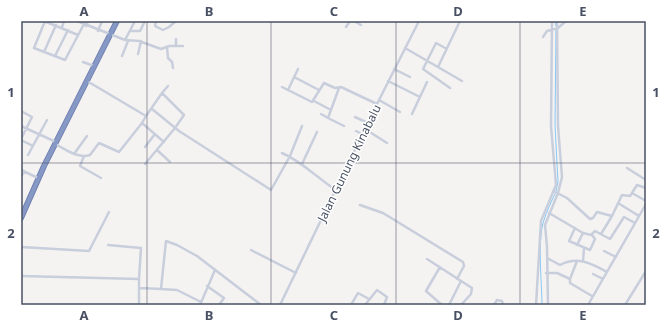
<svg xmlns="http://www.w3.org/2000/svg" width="667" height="326" font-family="'Noto Sans',sans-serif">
<rect width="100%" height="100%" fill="#f5f3f2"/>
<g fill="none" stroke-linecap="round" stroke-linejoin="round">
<path stroke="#88c8f6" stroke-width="1" d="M555 21 556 26
M556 191 558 182 555 125 556 30
M542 305C542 283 537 240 544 220 547 211 551 202 555 194"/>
<defs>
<path id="highway" d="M21 218 44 166 117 21"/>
</defs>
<use href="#highway" stroke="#7182b1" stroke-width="6"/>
<path stroke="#c8cedb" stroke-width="2.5" d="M44 21 78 35
M45 21 34 48 65 60 84 24
M77 21 125 40 135 21
M156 21 155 26 163 30 169 27 176 21
M354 21 361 25
M86 26 88 21
M62 27 64 21
M346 27 350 21
M98 31 102 21
M130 31H140L145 21
M543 37 547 31 558 28 566 21
M176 39V46
M125 40 139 41 161 49 169 46H183
M167 47 168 58 172 62 173 68
M405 48 462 81
M447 49 436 43 423 69 450 88
M44 52 56 25
M138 54 141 41
M55 56 68 30
M122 56 128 41
M83 62 94 66
M438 67 460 21
M394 69 410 77
M294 77 319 90
M87 81 146 116 142 123 164 142
M388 81 420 97
M282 87 312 102 324 83 335 88 341 87 377 104
M288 90 298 69
M162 93 168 86
M379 100 400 112
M314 101 331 110
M152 109 179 131 271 190 290 156 302 126
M21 111 32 117 21 139
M321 114 328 118 339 88
M412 114 427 82
M355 117 368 123
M328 118 344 126
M21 126 56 142
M365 129 387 143
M356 131 362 134
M21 140 33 146
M55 144C65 149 78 159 90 155L99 143 119 152 142 123
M145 147 155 134
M157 150 170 162
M282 153C303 162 317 178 336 190
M74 154 87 136
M28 155 47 120
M84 156 80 166 101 178
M145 164 175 128 184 115 162 93 146 116
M302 164 317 132
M627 168 646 180
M21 170 38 178
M21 177 24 171
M553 191 567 198 590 219 593 218 597 212 612 216 622 195 630 196 632 193 646 201
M632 193 637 185 646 188
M618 203 639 216
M360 205 383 213 463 262 464 266 457 279
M549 213 583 233
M575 228 569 241 590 250 595 239 592 235
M601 234 612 216
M108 245 141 248 139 279
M577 245 583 233 591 235 595 231 610 239 624 217 635 223
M21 247 89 251 109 212
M251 250 296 273
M604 251 616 257
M547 258 560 265C577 256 591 263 607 272
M427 259 472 288 471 294 461 305
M583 261 584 248
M440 267 426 291 442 305
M546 273H557L570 279V283L592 296
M593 274 603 279
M21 276 139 279V305
M570 279 577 261
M207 286 224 298 219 305
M140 288 161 289 166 241 177 245 197 256 261 305
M161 289 177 290 201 302
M200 305 215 270
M280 305 377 104 419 21
M351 305 358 293 369 299
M365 305 377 290 387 297 384 305
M449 305 461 281
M494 305 497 300 502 301 503 305
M536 305 541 221 556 185 551 126 552 21
M548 305 547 247 545 225 558 193 562 177 558 126 557 21
M588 305 646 204
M625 305 646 271"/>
<use href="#highway" stroke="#8698c5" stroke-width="4"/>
</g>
<path fill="none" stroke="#485063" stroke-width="1" stroke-opacity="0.55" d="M147 21V305M271 21V305M396 21V305M520 21V305M21 163H646"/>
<g text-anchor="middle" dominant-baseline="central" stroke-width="3" stroke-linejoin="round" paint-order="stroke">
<g font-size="12" fill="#485063" stroke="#fff">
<text transform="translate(349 163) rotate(-64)">Jalan Gunung Kinabalu</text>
</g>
</g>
<rect width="667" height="326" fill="none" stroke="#ffffff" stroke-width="44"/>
<rect x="22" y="22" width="623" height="282" fill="none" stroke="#485063" stroke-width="1.5"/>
<g font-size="13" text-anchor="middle" font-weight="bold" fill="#485063">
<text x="84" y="16">A</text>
<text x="209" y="16">B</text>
<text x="334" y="16">C</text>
<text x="458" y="16">D</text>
<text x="583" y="16">E</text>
<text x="11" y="97">1</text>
<text x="656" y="97">1</text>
<text x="11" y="238">2</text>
<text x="656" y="238">2</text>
<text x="84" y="320">A</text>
<text x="209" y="320">B</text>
<text x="334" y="320">C</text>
<text x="458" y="320">D</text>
<text x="583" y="320">E</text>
</g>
</svg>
